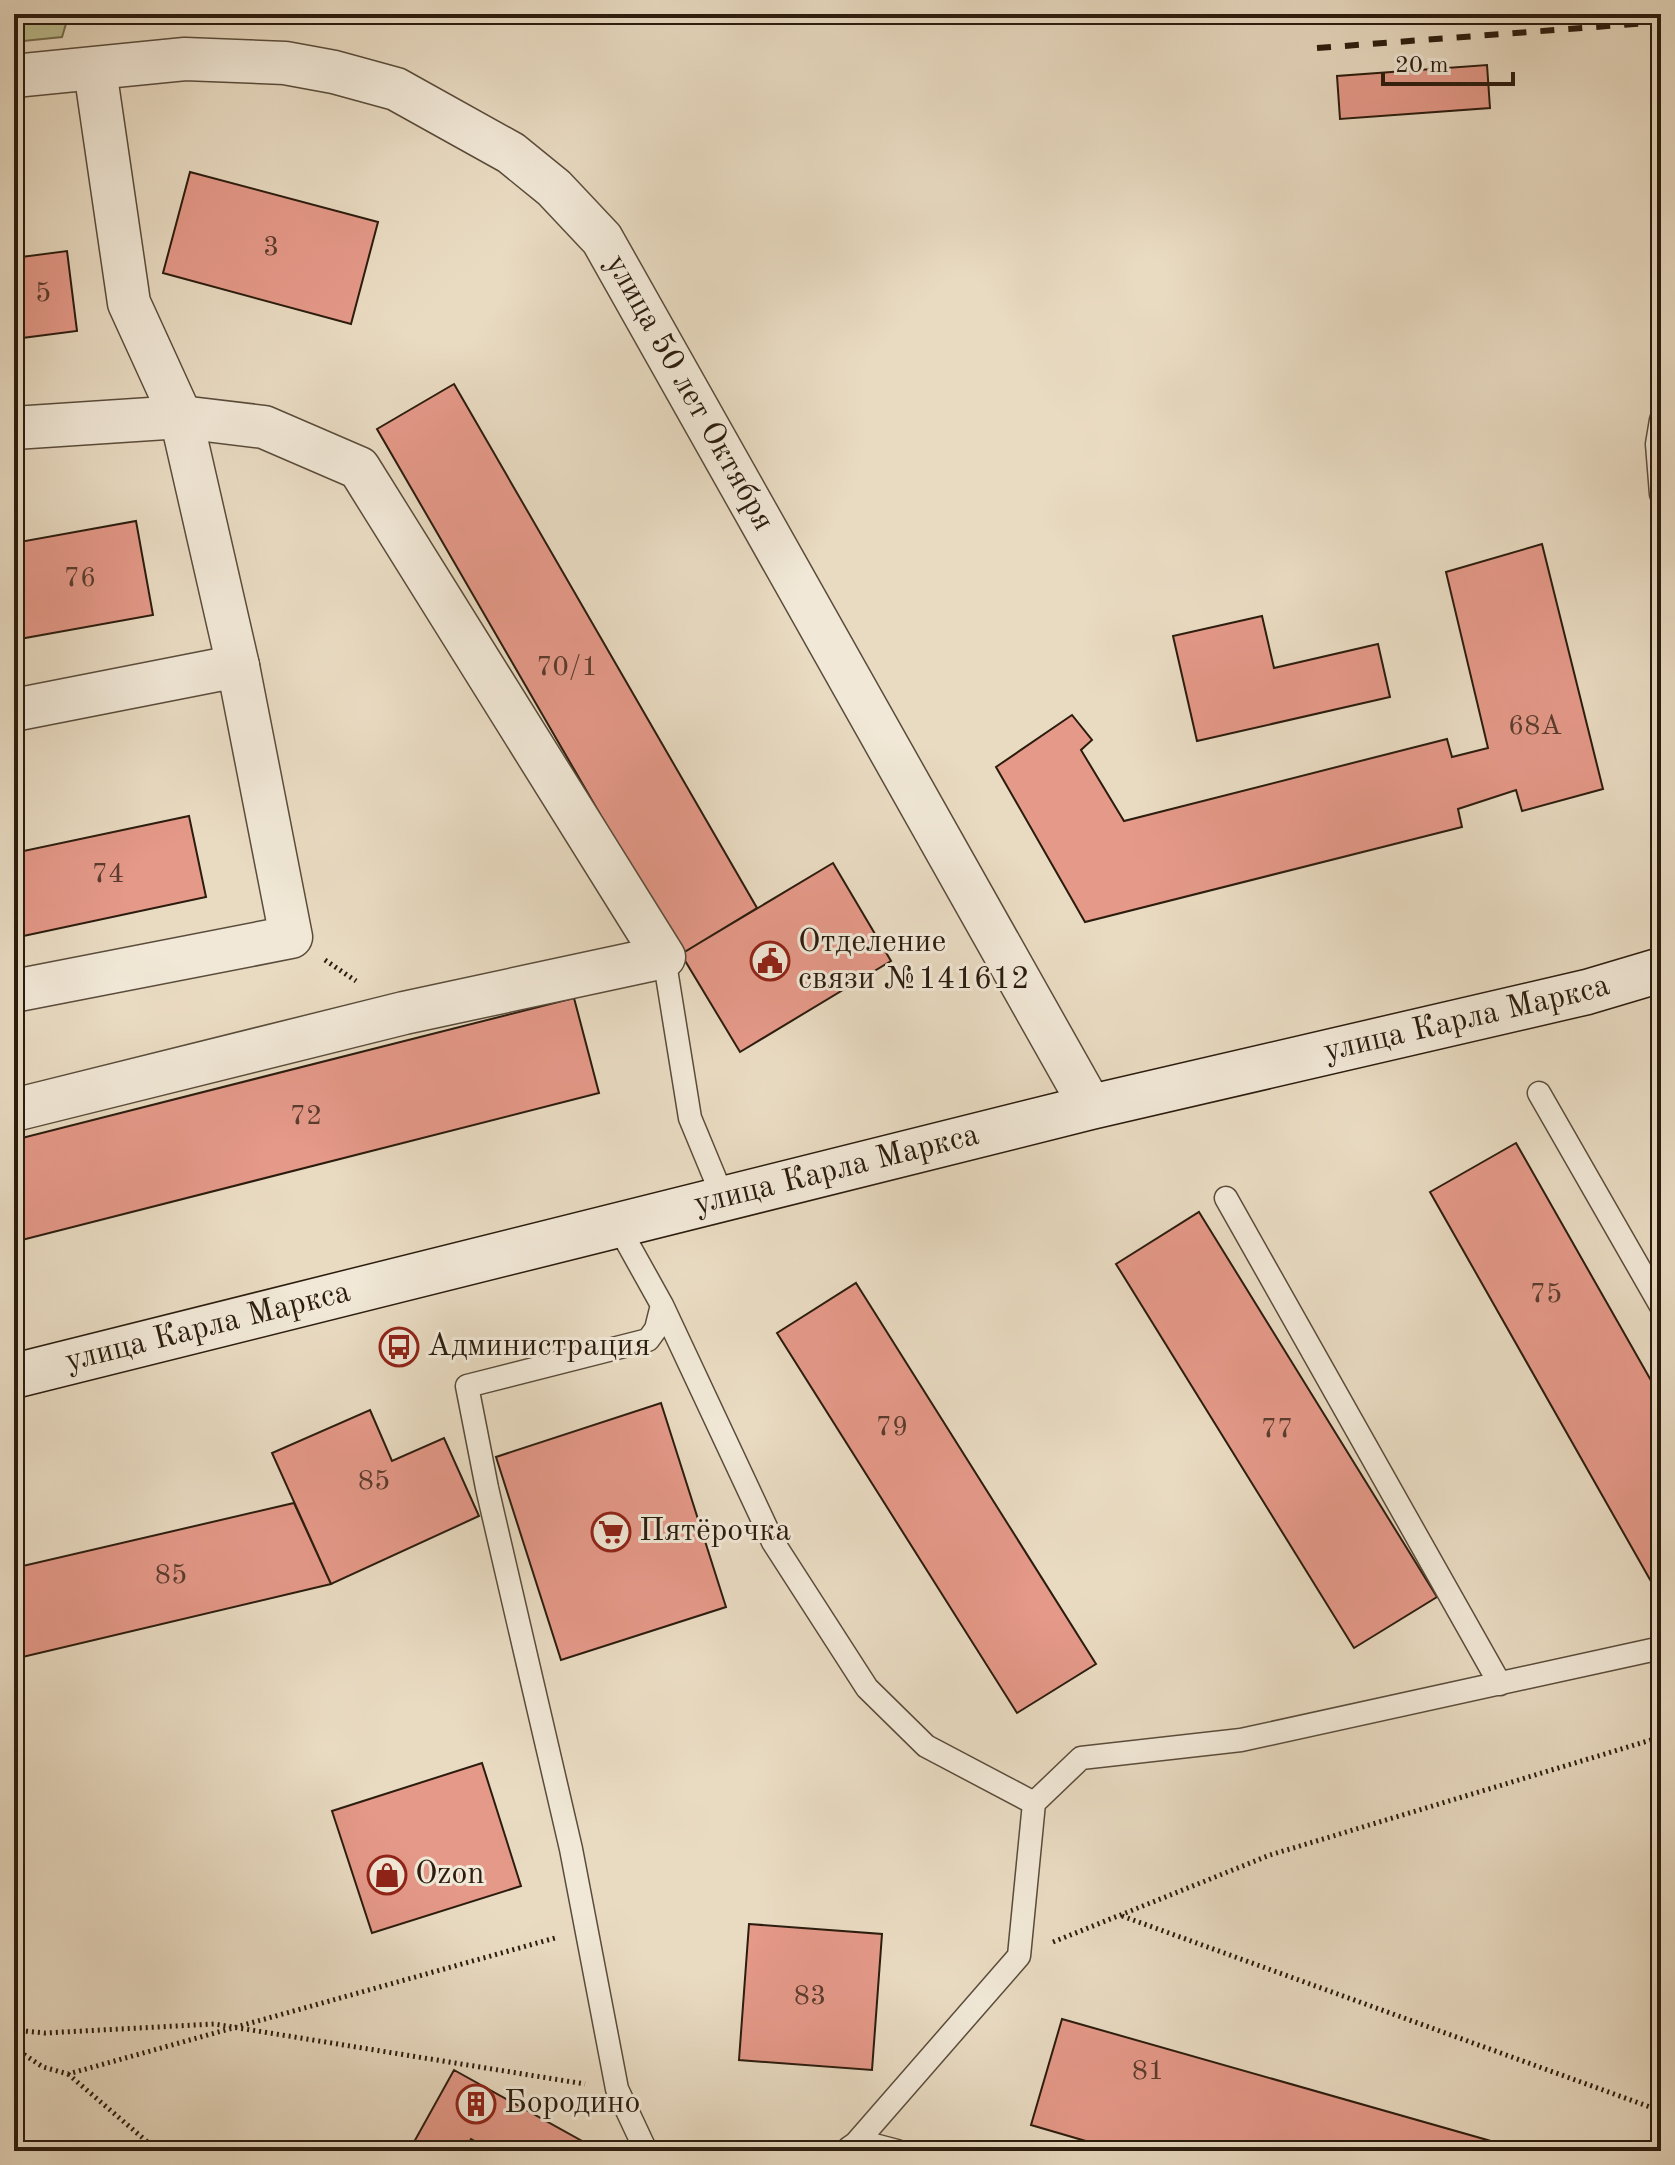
<svg xmlns="http://www.w3.org/2000/svg" width="1675" height="2165" font-family="'Old Standard TT',serif">
<rect width="100%" height="100%" fill="#e9dbc2"/>
<filter id="stains"><feTurbulence type="fractalNoise" baseFrequency=".0025" numOctaves="4"/><feColorMatrix values="0 0 0 0 .2 0 0 0 0 .09 0 0 0 0 .02 0 0 0 .5 -.17"/></filter>
<radialGradient id="worn" r=".72"><stop offset=".6" stop-color="#630" stop-opacity="0"/><stop offset="1" stop-color="#630" stop-opacity=".3"/></radialGradient>
<path fill="#bcbe8f" stroke="#746d4e" stroke-width="2" d="M14 14H69L62 37 14 42Z"/>
<path fill="#e59989" stroke="#2b1c0e" stroke-width="2" d="M1487 65 1490 108 1340 119 1337 76Z
M190 172 378 222 351 324 163 273Z
M67 251 77 331 14 339V258Z
M454 384 757 908 681 954 377 429Z
M136 521 153 615 14 640V543Z
M1542 544 1603 789 1522 811 1516 790 1458 809 1462 827 1085 922 996 767 1072 715 1092 740 1081 750 1124 821 1447 739 1452 757 1488 748 1446 572Z
M1542 544 1603 789 1522 811 1516 790 1458 809 1462 827 1085 922 996 767 1072 715 1092 740 1081 750 1124 821 1447 739 1452 757 1488 748 1446 572Z
M1262 616 1274 668 1378 644 1390 697 1197 741 1173 636Z
M189 816 206 897 14 938V853Z
M833 863 891 961 740 1052 681 954Z
M574 998 599 1093 14 1242V1140Z
M1516 1143 1661 1398V1599L1430 1192Z
M1199 1212 1437 1597 1354 1648 1116 1264Z
M856 1283 1096 1664 1017 1713 777 1333Z
M661 1403 726 1607 561 1660 496 1457Z
M370 1410 392 1461 444 1438 479 1516 331 1584 272 1453Z
M294 1503 331 1584 14 1659V1568Z
M482 1763 521 1886 372 1933 332 1811Z
M749 1924 882 1934 872 2070 739 2060Z
M1062 2019 1512 2147 1511 2151H1120L1031 2125Z
M454 2070 600 2151H493L471 2139 464 2151H409Z"/>
<g fill="none" stroke-linecap="round" stroke-linejoin="round">
<defs>
<path id="lane" d="M1661 420 1657 444 1661 494
M664 957 690 1118 724 1200
M1539 1093 1661 1306
M1226 1198 1500 1684
M618 1226 662 1305 773 1542 867 1688 926 1746 1034 1803 1019 1956 849 2151
M1034 1803 1081 1758 1241 1740 1661 1648
M849 2148 859 2141 897 2151
M646 2151 617 2089 571 1849 487 1488 467 1386 648 1340 656 1329 662 1305"/>
<g id="street">
<path d="M95 70 129 303 181 417 238 666"/>
<path id="s1" d="M14 76 185 59 285 63 334 72 396 89 511 153 554 188 602 239 1091 1107"/>
<path d="M14 428 181 417 264 427 359 468 664 957 404 1013 14 1110"/>
<path d="M14 710 238 666 291 937 14 991"/>
</g>
<g id="secondary">
<path id="s2" d="M14 1376 1091 1107 1587 992 1661 970"/>
</g>
</defs>
<use href="#lane" stroke="#5a4c3b" stroke-width="25"/>
<use href="#street" stroke="#5a4c3b" stroke-width="45"/>
<use href="#secondary" stroke="#2b1c0e" stroke-width="47"/>
<path stroke="#2b1c0e" stroke-width="5" stroke-dasharray="2 4" stroke-linecap="butt" d="M325 960 356 981
M1122 1916 1661 2111
M1053 1942 1270 1855 1661 1737
M14 2030 45 2033 214 2024 585 2084
M14 2048 43 2067 68 2074 555 1938
M68 2074 158 2151"/>
<use href="#lane" stroke="#f1e8d7" stroke-width="22"/>
<use href="#street" stroke="#f1e8d7" stroke-width="42"/>
<use href="#secondary" stroke="#f1e8d7" stroke-width="44"/>
<path stroke="#2b1c0e" stroke-width="6" stroke-dasharray="14 14" stroke-linecap="butt" d="M1317 48 1661 22"/>
</g>
<defs>
<symbol id="civic-ring" viewBox="-11 -11 22 22"><circle r="9.5" fill="#f1e8d7" stroke="#8f2418" stroke-width="1.5"/><path d="M-.6-6.5H3V-4.5H.6V-3L4-1V1h2V6H-6V1h2V-1L-.6-3ZM-1.2 2.5V6h2.4V2.5Z" fill="#8f2418"/></symbol>
<symbol id="bus-ring" viewBox="-11 -11 22 22"><circle r="9.5" fill="#f1e8d7" stroke="#8f2418" stroke-width="1.5"/><path d="M-5-6H5V4H4V6H2V4H-2V6H-4V4H-5ZM-3.5-4V0h7V-4ZM-3.5 1.2v1.5H-2V1.2ZM2 1.2v1.5H3.5V1.2Z" fill="#8f2418"/></symbol>
<symbol id="supermarket-ring" viewBox="-11 -11 22 22"><circle r="9.5" fill="#f1e8d7" stroke="#8f2418" stroke-width="1.5"/><path d="M-6-5.5h2.5l.6 2H6L4.5 2H-2.5L-4.4-4H-6ZM-1.5 3.2a1.3 1.3 0 1 0 .1 0ZM3 3.2a1.3 1.3 0 1 0 .1 0Z" fill="#8f2418"/></symbol>
<symbol id="shop-ring" viewBox="-11 -11 22 22"><circle r="9.5" fill="#f1e8d7" stroke="#8f2418" stroke-width="1.5"/><path d="M-5-2.5h2.3a2.7 3.5 0 0 1 5.4 0H5L5.5 6h-11ZM-1.5-2.5h3a1.5 2.3 0 0 0-3 0Z" fill="#8f2418"/></symbol>
<symbol id="building-ring" viewBox="-11 -11 22 22"><circle r="9.5" fill="#f1e8d7" stroke="#8f2418" stroke-width="1.5"/><path d="M-4-6H4V6H1V3H-1V6H-4ZM-2.5-4.3h1.7v1.8h-1.7ZM.8-4.3h1.7v1.8H.8ZM-2.5-1h1.7V.8h-1.7ZM.8-1h1.7V.8H.8Z" fill="#8f2418"/></symbol>
</defs>
<g fill-rule="evenodd">
<use href="#civic-ring" x="748" y="939" width="44" height="44"/>
<use href="#bus-ring" x="377" y="1325" width="44" height="44"/>
<use href="#supermarket-ring" x="589" y="1510" width="44" height="44"/>
<use href="#shop-ring" x="365" y="1853" width="44" height="44"/>
<use href="#building-ring" x="454" y="2082" width="44" height="44"/>
</g>
<g text-anchor="middle" dominant-baseline="central" stroke-width="6" stroke-linejoin="round" paint-order="stroke">
<g font-size="28" fill="#5a3b2d">
<text x="271" y="248">3</text>
<text x="43" y="294">5</text>
<text x="80" y="579">76</text>
<text x="567" y="668">70/1</text>
<text x="1535" y="727">68А</text>
<text x="108" y="875">74</text>
<text x="306" y="1117">72</text>
<text x="1546" y="1295">75</text>
<text x="892" y="1428">79</text>
<text x="1277" y="1430">77</text>
<text x="374" y="1482">85</text>
<text x="171" y="1576">85</text>
<text x="810" y="1997">83</text>
<text x="1148" y="2072">81</text>
</g>
<g font-size="32" fill="#2b1c0e" stroke="#f1e8d7">
<text stroke="none"><textPath href="#s1" startOffset="820">улица 50 лет Октября</textPath></text>
<text stroke="none"><textPath href="#s2" startOffset="1496">улица Карла Маркса</textPath></text>
<text stroke="none"><textPath href="#s2" startOffset="848">улица Карла Маркса</textPath></text>
<text stroke="none"><textPath href="#s2" startOffset="200">улица Карла Маркса</textPath></text>
</g>
<g font-size="32" fill="#2b1c0e" stroke="#f1e8d7" text-anchor="start">
<text x="798" y="943">Отделение<tspan x="798" dy="37">связи №141612</tspan></text>
<text x="427" y="1347">Администрация</text>
<text x="639" y="1532">Пятёрочка</text>
<text x="415" y="1875">Ozon</text>
<text x="504" y="2104">Бородино</text>
</g>
</g>
<rect width="1675" height="2165" fill="none" stroke="#e9dbc2" stroke-width="48"/>
<rect x="16" y="16" width="1643" height="2133" fill="none" stroke="#2b1c0e" stroke-width="4"/>
<rect x="24" y="24" width="1627" height="2117" fill="none" stroke="#2b1c0e" stroke-width="2"/>
<path d="M1383 72v12h130v-12" fill="none" stroke="#2b1c0e" stroke-width="4"/>
<text x="1395" y="72" font-size="24" fill="#2b1c0e" stroke="#f1e8d7" stroke-width="6" paint-order="stroke">20 m</text>
<rect width="100%" height="100%" filter="url(#stains)"/>
<rect width="100%" height="100%" fill="url(#worn)"/>
</svg>
